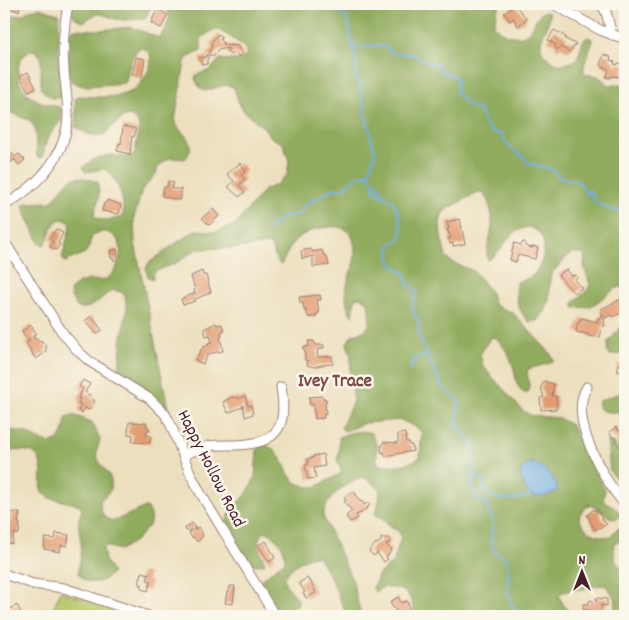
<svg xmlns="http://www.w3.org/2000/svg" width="629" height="620" viewBox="0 0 629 620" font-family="Dekko,sans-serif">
	<rect width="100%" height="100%" fill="#fbf7ec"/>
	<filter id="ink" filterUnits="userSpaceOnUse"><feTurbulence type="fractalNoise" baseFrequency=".02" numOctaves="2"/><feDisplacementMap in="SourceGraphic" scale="10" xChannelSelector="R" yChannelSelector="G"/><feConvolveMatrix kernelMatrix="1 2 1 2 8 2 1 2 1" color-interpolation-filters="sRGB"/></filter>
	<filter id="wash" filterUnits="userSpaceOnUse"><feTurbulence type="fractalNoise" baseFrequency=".0096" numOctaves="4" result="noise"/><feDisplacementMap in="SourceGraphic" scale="20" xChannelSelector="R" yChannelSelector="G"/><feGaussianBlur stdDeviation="1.12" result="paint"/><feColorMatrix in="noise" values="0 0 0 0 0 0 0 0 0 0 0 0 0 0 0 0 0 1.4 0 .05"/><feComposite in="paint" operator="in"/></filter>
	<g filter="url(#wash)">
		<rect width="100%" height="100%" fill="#ecdfbd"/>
		<polygon fill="#b6c669" stroke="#80724a" points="60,591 126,613 125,616 51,616"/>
		<g fill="#90ab5d" stroke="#6d6544">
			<polygon points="73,4 152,4 145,19 125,20 116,19 101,14 96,14 83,22 74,17 72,12"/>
			<path d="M163 4H500L497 10 494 25C500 35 518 40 528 33 536 26 534 15 545 11L549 12C553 27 529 44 549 59 552 61 555 64 559 64 563 64 571 63 574 61 582 55 579 43 587 37L591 38 593 41 584 65V74L598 76 609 85 625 84V287C615 285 601 301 591 306 586 308 580 307 575 308L573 303 588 289 590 285 584 266 585 256 581 253H571L551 274C547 293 554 303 538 321L529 322C517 308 515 300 517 282 522 280 528 279 532 276 546 264 551 231 528 227 505 232 506 250 488 260 485 250 490 242 491 232 494 220 491 203 483 193L478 192 446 210 442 214 440 223 441 237 446 257 453 263 474 271 491 293 493 302 496 306 513 313 550 353 554 360 550 363 528 369C526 375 530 383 529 391L525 394C515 385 517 382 514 369 511 358 504 345 495 337L490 338 480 355 483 365 488 372 522 410 530 415 559 418 572 426 578 439 586 450 603 486 605 490 603 500 619 511 620 516 616 519 611 518 591 505 586 506 580 514 579 519C584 531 596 537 609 537L616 530 625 526V538L614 543C615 557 611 561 625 569V616H613L616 600 607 586C595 584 594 587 583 589 575 591 567 589 560 594L559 597 565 607 575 616H476L475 614H469L467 616H413C414 611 414 609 412 604 408 588 397 589 383 587L375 592 373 588 379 574 394 561 401 537 399 532 375 514 379 501 380 489 367 479 362 477C346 482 325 499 323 516L353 582 361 616H347L331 578 318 556C304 556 292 567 284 577L286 585 298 599V604C291 610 285 615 276 612L258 582 285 561C286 548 278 539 268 532L263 533C253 545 262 552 265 564L255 565 241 555 225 524 232 509 246 495 255 478 257 449 259 445C288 445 281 480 302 485 305 486 310 488 314 487 319 486 335 476 342 473L337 460 339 451V437C348 433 361 429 371 433L377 446V461L380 465C394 466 408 466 420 457L422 432 414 426 400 420 364 423 345 431 341 428 353 401V392L350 377 351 357 347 343 352 335 366 330 370 322 368 302 360 297 355 298 353 317C344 307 345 289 349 277 350 272 353 268 354 262 357 242 353 224 329 227 317 228 298 234 292 244 288 251 285 258 281 265L277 261 271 246 267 244 238 248 197 249 176 263 156 271 153 274V279L148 277 146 268 149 263 176 243 196 230 216 232 234 225 238 222 264 190 277 184 287 175 289 161 284 146 281 142 272 138 263 127 243 110 238 101 234 87 225 85 205 91 200 88 195 79 196 75 210 70 220 59C229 60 239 62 246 56 246 52 247 51 244 48 241 43 220 30 215 29L201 38V51L187 58 185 62 175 120C176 133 201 139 185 159L169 158 158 167 156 174 142 190 134 218 135 243 169 412 123 378 119 370 122 335 127 310 125 296 122 292 112 290C101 297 92 311 78 308 66 293 67 286 86 281 92 279 100 282 106 279 114 274 119 265 120 256 121 250 121 243 116 238 110 230 99 230 92 236L88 249 85 253 65 262 62 258 71 224C53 208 52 236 44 245L40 244 24 210 23 205 27 203 51 202C70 181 67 171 98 182L99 197 94 216C103 223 112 219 122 217 127 203 117 176 104 169L85 172 83 168C87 161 102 156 110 155 119 155 126 159 135 154L139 125C127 102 114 131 102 135 93 137 82 132 76 127L75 98 79 96C96 97 114 99 130 92 143 86 164 51 140 48 129 55 130 71 125 83L89 86 80 85 71 81 68 70 69 35 71 31 75 29 98 30 132 27 159 38 165 30 170 16Z"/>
			<path d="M39 8 59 14 58 62 63 82 61 98H51L41 89V57L35 50C14 53 14 82 27 93 37 102 48 105 60 107L62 111 61 120 47 139 42 158 37 157 35 129 31 121 4 110V16L22 15 30 10Z"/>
			<polygon points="625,322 625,354 610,355 607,352 608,342"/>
			<path d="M625 391V413C616 410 603 416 598 406L599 401Z"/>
			<path d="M73 415 92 422 100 439C99 445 96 449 97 455 99 470 118 474 109 492 107 495 103 497 100 501 100 510 103 520 114 521L143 508 147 507 150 512 151 517 149 526 135 541 120 550 106 546 103 549 105 560 112 573C102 584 87 587 78 573 78 566 81 560 81 553 83 535 74 528 82 510L80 505 50 498 42 492C40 480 47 454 28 451 20 450 12 451 4 451V430C11 430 21 431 27 433 37 437 50 449 60 438 66 431 63 422 68 416Z"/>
			<polygon points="607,441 616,445 625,457 625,490 610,471"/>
		</g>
		<path fill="#73afe4" stroke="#5e6788" d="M531 463C542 464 559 480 557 491 534 502 527 498 520 474L522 468Z"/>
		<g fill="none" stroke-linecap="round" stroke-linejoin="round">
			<g stroke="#73afe4" stroke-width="2">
				<polyline points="325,4 347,18 357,65 355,79 359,85 375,154 368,176 380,188 383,195"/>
				<path d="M354 46 366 48 376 45 386 47 393 53 412 54 430 64H438L441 71 455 76 457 83 456 93C464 99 468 110 479 109 484 120 487 133 501 134L510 148 525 158 527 163 551 169 560 177 580 182 586 194 588 195 589 191H591L595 202 611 210 625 211"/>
				<path d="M374 184V191C380 194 387 196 392 201 397 206 403 228 401 235 399 240 393 242 390 246 385 264 396 266 406 275L407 284 415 289 417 292 412 306 415 316 419 323 418 332 426 353 441 385 459 402 456 425C462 430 472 444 474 452 475 461 472 470 475 480L470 485 475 490V498L487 504C487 512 491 513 492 519 493 529 488 544 495 552 498 555 502 555 506 558L509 577 507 589 512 607 517 610 520 616"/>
				<polyline points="268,230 284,216 297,215 309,201 319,198 329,190 344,188 356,177 368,173"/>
				<polyline points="410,370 415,358 424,356 426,353"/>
				<path d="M473 476 483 479 484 492C502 501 511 502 530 495"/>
			</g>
		</g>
		<g id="blocks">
			<g fill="#e39c71">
				<polygon points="8,4 20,4 19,11 7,8"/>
				<polygon points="515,5 527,19 518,26 513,18 510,21 504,13"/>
				<polygon points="157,9 168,15 161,28 151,23"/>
				<polygon points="554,30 566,37 565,39 576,44 569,52 561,47 557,50 555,47 556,45 548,40"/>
				<polygon points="218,34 222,37 220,39 223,42 224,45 238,46 239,49 243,53 240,57 234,52 231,55 227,52 228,48 218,50 213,57 210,54 207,60 207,64 202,65 199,58 206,57 212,47 211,43"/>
				<polygon points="604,54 611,57 610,60 615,62 614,64 617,65 618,63 625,65 622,77 611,76 611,78 606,77 609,70 600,65"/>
				<polygon points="136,57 145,59 142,77 132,75"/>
				<polygon points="28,72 36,88 28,91 20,76"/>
				<polygon points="123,126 136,129 134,137 132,136 130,154 117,151 119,143 121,144"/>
				<polygon points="12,153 15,157 19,154 25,160 19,165 14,159 13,161 6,166 4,173 4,157 5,156 6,158"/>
				<polygon points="240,163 246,171 241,175 245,180 239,185 245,192 239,197 228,187 234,181 227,174"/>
				<polygon points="168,181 174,183 172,189 181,189 181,199 178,200 162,196 164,187 167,187"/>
				<polygon points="107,200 121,205 119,214 102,211 104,203 106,203"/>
				<polygon points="213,209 219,216 209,225 202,218"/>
				<polygon points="460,219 465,244 453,246 453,243 450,244 449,238 451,237 447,230 449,229 447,222"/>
				<polygon points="56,229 63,233 58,243 60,244 56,250 50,247 53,241 50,239"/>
				<polygon points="523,242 525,242 525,246 533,248 533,246 538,248 535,259 518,255 516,262 510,260 514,243 521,245"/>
				<polygon points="117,249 118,257 117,258 117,260 113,260 113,258 111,258 110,251"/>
				<polygon points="310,249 313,252 322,250 323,254 327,257 329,265 313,267 313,256 302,259 301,251"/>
				<polygon points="567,269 571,276 576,275 578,277 574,280 582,288 574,293 558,275"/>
				<polygon points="202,271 203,275 206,275 211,292 194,300 195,301 183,305 181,299 195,293 194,290 195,290 191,276"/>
				<polygon points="320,295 321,300 317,300 319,313 316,314 316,317 308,317 306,310 304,310 303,303 300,303 299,297"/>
				<polygon points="621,299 625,311 613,317 612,315 604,318 605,326 603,326 600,337 595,336 595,337 588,336 588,334 576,332 578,322 580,322 581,318 598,322 598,318 604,315 601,315 601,309"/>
				<polygon points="91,316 102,330 97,334 85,321"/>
				<polygon points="216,323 217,325 222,324 224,331 221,332 222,336 220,336 223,351 208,354 203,364 195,360 203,347 209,345 208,343 212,342 210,335 206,336 204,329"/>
				<polygon points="31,325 36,333 33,336 35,339 37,338 39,341 41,340 47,348 45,350 46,352 36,359 26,343 30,340 28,338 27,340 22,331"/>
				<polygon points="308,341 314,341 315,344 316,345 324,345 324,348 317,350 318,357 332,356 333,364 321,365 314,367 307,365 308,361 305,360 305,351 302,348 309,346"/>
				<polygon points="625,363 625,379 623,380 622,371 618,372 617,365"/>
				<polygon points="83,380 90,384 85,392 92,397 91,398 95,401 89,410 85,408 82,413 78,410 81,405 78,403 80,399 78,398 83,389 79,386"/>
				<polygon points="544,381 554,384 552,396 556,396 557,409 541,410 540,398 544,397 541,388"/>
				<polygon points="245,396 248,406 251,405 253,414 245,417 243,405 242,407 228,413 223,402 232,397 234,398 238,397 239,399"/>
				<polygon points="322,396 322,398 325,398 325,400 327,400 325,404 326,414 323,415 324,418 315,419 313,404 310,405 309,397"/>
				<polygon points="129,422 147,423 146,427 149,427 149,431 146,431 146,435 151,436 150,443 132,442 133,435 128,434"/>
				<polygon points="616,427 619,431 623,430 625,433 623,435 625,437 625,449 623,451 615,441 617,440 615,437 613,438 609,432"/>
				<polygon points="405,433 406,442 409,442 409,445 412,445 413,451 385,456 384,452 382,453 381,446 383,445 383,442 398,443 398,434"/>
				<polygon points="323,454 325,466 314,468 316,478 308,479 305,465 308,465 308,458 313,458 313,456"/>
				<polygon points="354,491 360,502 362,501 364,505 368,502 370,505 363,512 356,515 358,518 350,522 346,516 352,511 344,502 346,501 344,497"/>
				<polygon points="594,509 595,511 598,509 602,519 607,524 595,530 587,515"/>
				<polygon points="12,512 20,513 18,523 20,523 19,534 14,534 12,544 4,542 4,529 9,530 11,523 10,523"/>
				<polygon points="192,523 195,528 193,530 199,527 202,533 203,536 197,542 194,537 192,538 189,533 191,530 186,531 185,528"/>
				<polygon points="56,533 69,535 67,546 61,545 60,552 44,549 45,538 55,539"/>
				<polygon points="381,538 390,538 390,543 386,544 392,550 386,557 388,559 384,562 377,553 374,556 369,551 376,543 377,544 381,541"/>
				<polygon points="266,541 275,558 269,562 258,545"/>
				<polygon points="142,572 149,574 147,580 151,581 148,591 141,589 142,584 139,584"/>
				<polygon points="307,578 309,581 310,580 316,593 306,598 303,593 305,592 299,583"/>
				<polygon points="230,586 235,586 233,604 225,603 227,592 229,592"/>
				<polygon points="398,597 401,603 407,601 409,606 408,607 410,611 408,612 410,616 394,616 397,615 395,611 396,610 395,608 393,608 390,602"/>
				<polygon points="596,598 607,599 607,606 601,605 601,611 603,614 603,616 588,616 588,610 583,610 583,604 588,604 590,600 596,602"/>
				<polygon points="17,605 23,616 5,616 7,615 5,612"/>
			</g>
		</g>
	</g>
	<g filter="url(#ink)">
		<use href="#blocks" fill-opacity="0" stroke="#9b7f74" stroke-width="1"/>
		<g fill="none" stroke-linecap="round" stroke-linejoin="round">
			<defs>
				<g id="minor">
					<polyline points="553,4 600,30 625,39"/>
					<polyline points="601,4 606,12 612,35"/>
					<path d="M4 206C37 186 66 157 68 116 68 100 65 85 64 69 62 47 64 25 68 4"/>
					<polyline points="4,241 62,332 78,351 89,361 150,399 165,414 170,423 191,475 201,494 275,616"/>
					<path d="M587 387C567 418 605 481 625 505"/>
					<path d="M183 455C191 452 200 448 209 446 222 444 235 446 248 444 284 440 286 417 281 387"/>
					<polyline points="4,574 33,584 64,588 148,616"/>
				</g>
			</defs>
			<use href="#minor" stroke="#9b7f74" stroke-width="11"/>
			<use href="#minor" stroke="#fff" stroke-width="9"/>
		</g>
	</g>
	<g text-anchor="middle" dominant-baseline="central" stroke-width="5" stroke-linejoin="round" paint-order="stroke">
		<g font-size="18" fill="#4a1f2b" stroke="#fbf7ec">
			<text transform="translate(210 469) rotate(63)">Happy Hollow Road</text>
		</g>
		<g font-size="19" font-weight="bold" fill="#804b44" stroke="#fbf7ec">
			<text x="335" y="382">Ivey Trace</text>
		</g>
	</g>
	<rect width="629" height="620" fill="none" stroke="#fbf7ec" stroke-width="20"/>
	<g transform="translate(582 572)" stroke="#fbf7ec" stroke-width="4" paint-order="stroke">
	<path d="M0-4L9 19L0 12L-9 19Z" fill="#4a1f2b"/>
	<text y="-8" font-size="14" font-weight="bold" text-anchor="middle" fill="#4a1f2b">N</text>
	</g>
</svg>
